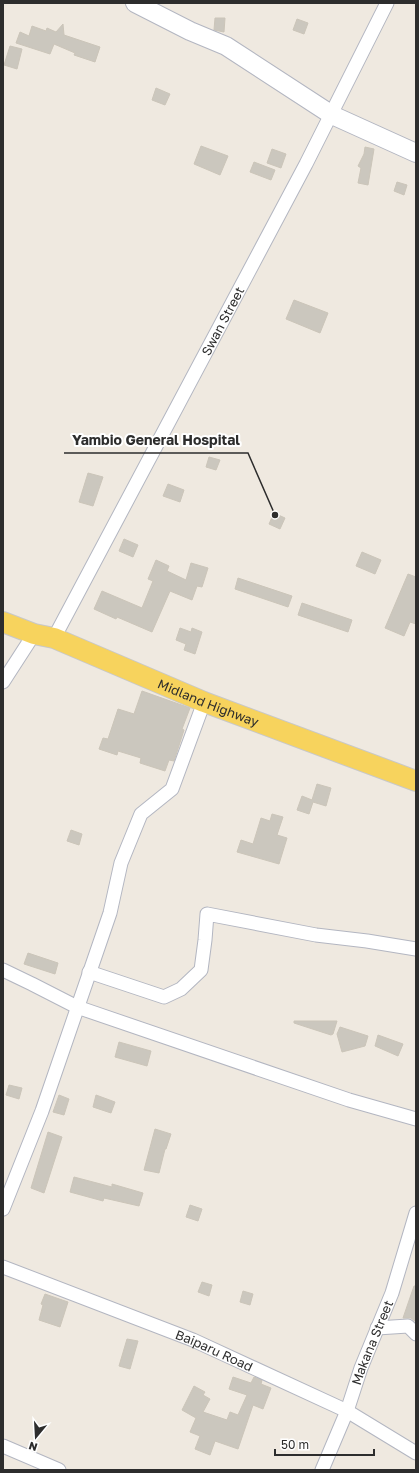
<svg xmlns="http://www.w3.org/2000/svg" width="419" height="1473" viewBox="0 0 419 1473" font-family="'Golos Text',sans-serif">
	<rect width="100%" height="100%" fill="#efe9e0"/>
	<g fill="#cbc7be" stroke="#cbc5b9">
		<polygon points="215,18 225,18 224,32 214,30"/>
		<polygon points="297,19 308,23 304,34 293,30"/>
		<polygon points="63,24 64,35 100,47 95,62 74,55 75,53 54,44 50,54 16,43 20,32 29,36 32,26 46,31 47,28 56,32"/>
		<polygon points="10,46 22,49 17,69 4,65"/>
		<polygon points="156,88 170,94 165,105 152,100"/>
		<polygon points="201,146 228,156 220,175 194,164"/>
		<polygon points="365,147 374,149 368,185 358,183 361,168 358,166 364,154"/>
		<polygon points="272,149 286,154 281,168 267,163"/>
		<polygon points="254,162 275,170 271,180 250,172"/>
		<polygon points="397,182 407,185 404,195 394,191"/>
		<polygon points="294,300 328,313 320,333 286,319"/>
		<polygon points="209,457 220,460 216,470 206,467"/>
		<polygon points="88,473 103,477 93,506 79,502"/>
		<polygon points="168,484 184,490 180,502 163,496"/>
		<polygon points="274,513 285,518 280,529 269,524"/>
		<polygon points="124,539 138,545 133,557 119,551"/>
		<polygon points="362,552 381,560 375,574 356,566"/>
		<polygon points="156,560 169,566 167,571 186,580 191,563 208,568 202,587 197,586 192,600 170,591 152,632 117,617 116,619 94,609 102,591 142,608 153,581 148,579"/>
		<polygon points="408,574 416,577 416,624 410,622 404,636 385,628"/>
		<polygon points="238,578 292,596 288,607 235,589"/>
		<polygon points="302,603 352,620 348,632 298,615"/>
		<polygon points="180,628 191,632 192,628 202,632 195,654 184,650 186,644 176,640"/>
		<polygon points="142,691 190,708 182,729 184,730 174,761 169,760 165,771 140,763 141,758 118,751 117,755 99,749 103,738 108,739 118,709 134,714"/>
		<polygon points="317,784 331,788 326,806 313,802 309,814 297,810 302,796 312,800"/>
		<polygon points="272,814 283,817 277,835 287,838 279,864 237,852 241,840 253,844 261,818 270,821"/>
		<polygon points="71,830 82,834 79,845 67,841"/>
		<polygon points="28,953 58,963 55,974 24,964"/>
		<polygon points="294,1021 337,1021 333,1034 331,1035 294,1023"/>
		<polygon points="340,1027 368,1036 365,1046 342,1052 337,1034"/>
		<polygon points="378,1035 403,1044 398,1056 375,1046"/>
		<polygon points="119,1042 151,1051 147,1066 115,1057"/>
		<polygon points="9,1085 22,1088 19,1099 6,1095"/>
		<polygon points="59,1095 69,1099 64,1115 53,1112"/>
		<polygon points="96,1095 115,1102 111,1113 93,1107"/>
		<polygon points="155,1129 171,1134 166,1149 165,1149 159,1173 144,1170"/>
		<polygon points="48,1132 62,1137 44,1193 31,1188"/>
		<polygon points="74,1177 112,1187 112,1184 143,1193 139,1206 104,1198 103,1201 70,1192"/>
		<polygon points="190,1205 202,1209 198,1221 186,1217"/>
		<polygon points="202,1282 212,1285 209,1296 198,1292"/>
		<polygon points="414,1286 416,1286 416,1322 411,1318 403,1318"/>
		<polygon points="243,1291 253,1294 250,1305 240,1302"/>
		<polygon points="45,1294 68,1302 60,1327 39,1320 43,1305 41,1304"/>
		<polygon points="127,1339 138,1341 130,1369 119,1366"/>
		<polygon points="233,1377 251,1383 254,1377 262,1380 261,1384 271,1388 263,1409 253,1405 238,1449 215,1441 210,1455 195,1449 200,1436 190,1432 196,1418 182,1410 194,1386 205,1392 203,1395 210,1399 203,1412 227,1420 230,1412 238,1415 247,1395 229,1389"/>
	</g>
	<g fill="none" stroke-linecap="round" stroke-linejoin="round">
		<defs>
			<g id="street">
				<path id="s1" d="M54 638 306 164 387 3"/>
				<polyline points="3,682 34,634"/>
				<polyline points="3,970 32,984 77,1007 349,1100 416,1119"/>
				<polyline points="89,972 164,997 181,989 201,970 205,940 207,914 316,935 367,941 416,949"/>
				<polyline points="3,1209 42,1111 110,913 121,863 141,814 172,789 204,702"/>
				<path id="s2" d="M3 1267 193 1340 347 1411 416 1453"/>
				<polyline points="377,1328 408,1326 416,1334"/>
				<polyline points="3,1446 59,1470"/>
				<path id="s3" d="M322 1470 347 1411 361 1368 392 1293 416 1213"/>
			</g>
			<polyline id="secondary" points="135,3 190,31 226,46 332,115 416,153"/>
			<g id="primary">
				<path id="s4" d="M3 622 34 634 54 638 204 702 416 781"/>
			</g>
		</defs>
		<use href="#street" stroke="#b3b6c1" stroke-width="15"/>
		<use href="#secondary" stroke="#b3b6c1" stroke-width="20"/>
		<use href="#primary" stroke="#c8c8c8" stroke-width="22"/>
		<use href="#street" stroke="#fff" stroke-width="13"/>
		<use href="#secondary" stroke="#fff" stroke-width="18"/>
		<use href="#primary" stroke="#f7d35d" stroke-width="20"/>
	</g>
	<g text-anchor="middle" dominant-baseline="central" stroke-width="4" stroke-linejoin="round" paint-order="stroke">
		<g font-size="13" fill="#2d2d2d" stroke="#fff">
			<text stroke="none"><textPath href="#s1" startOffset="359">Swan Street</textPath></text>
			<text stroke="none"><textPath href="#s4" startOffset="221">Midland Highway</textPath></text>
			<text stroke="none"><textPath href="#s3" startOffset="137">Makana Street</textPath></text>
			<text stroke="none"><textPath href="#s2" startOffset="227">Baiparu Road</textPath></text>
		</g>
	</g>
	<path fill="none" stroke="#2d2d2d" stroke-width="1.5" d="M275 515L248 453H64"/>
	<circle fill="#2d2d2d" stroke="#fff" stroke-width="1.5" cx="275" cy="515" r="4"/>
	<g font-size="14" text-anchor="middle" font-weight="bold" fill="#2d2d2d" stroke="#fff" stroke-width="4" stroke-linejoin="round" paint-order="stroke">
		<text x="156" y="445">Yambio General Hospital</text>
	</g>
	<rect width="419" height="1473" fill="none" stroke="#2d2d2d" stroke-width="8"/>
	<g transform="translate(36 1437) rotate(198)" stroke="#ffffff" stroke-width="3" paint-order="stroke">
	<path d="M0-3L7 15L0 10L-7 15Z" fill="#2d2d2d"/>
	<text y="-6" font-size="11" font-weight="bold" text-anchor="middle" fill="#2d2d2d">N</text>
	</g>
	<path d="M275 1449v6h99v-6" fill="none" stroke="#2d2d2d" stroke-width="2"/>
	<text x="281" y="1449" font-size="12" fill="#2d2d2d" stroke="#ffffff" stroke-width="3" paint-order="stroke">50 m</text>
</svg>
